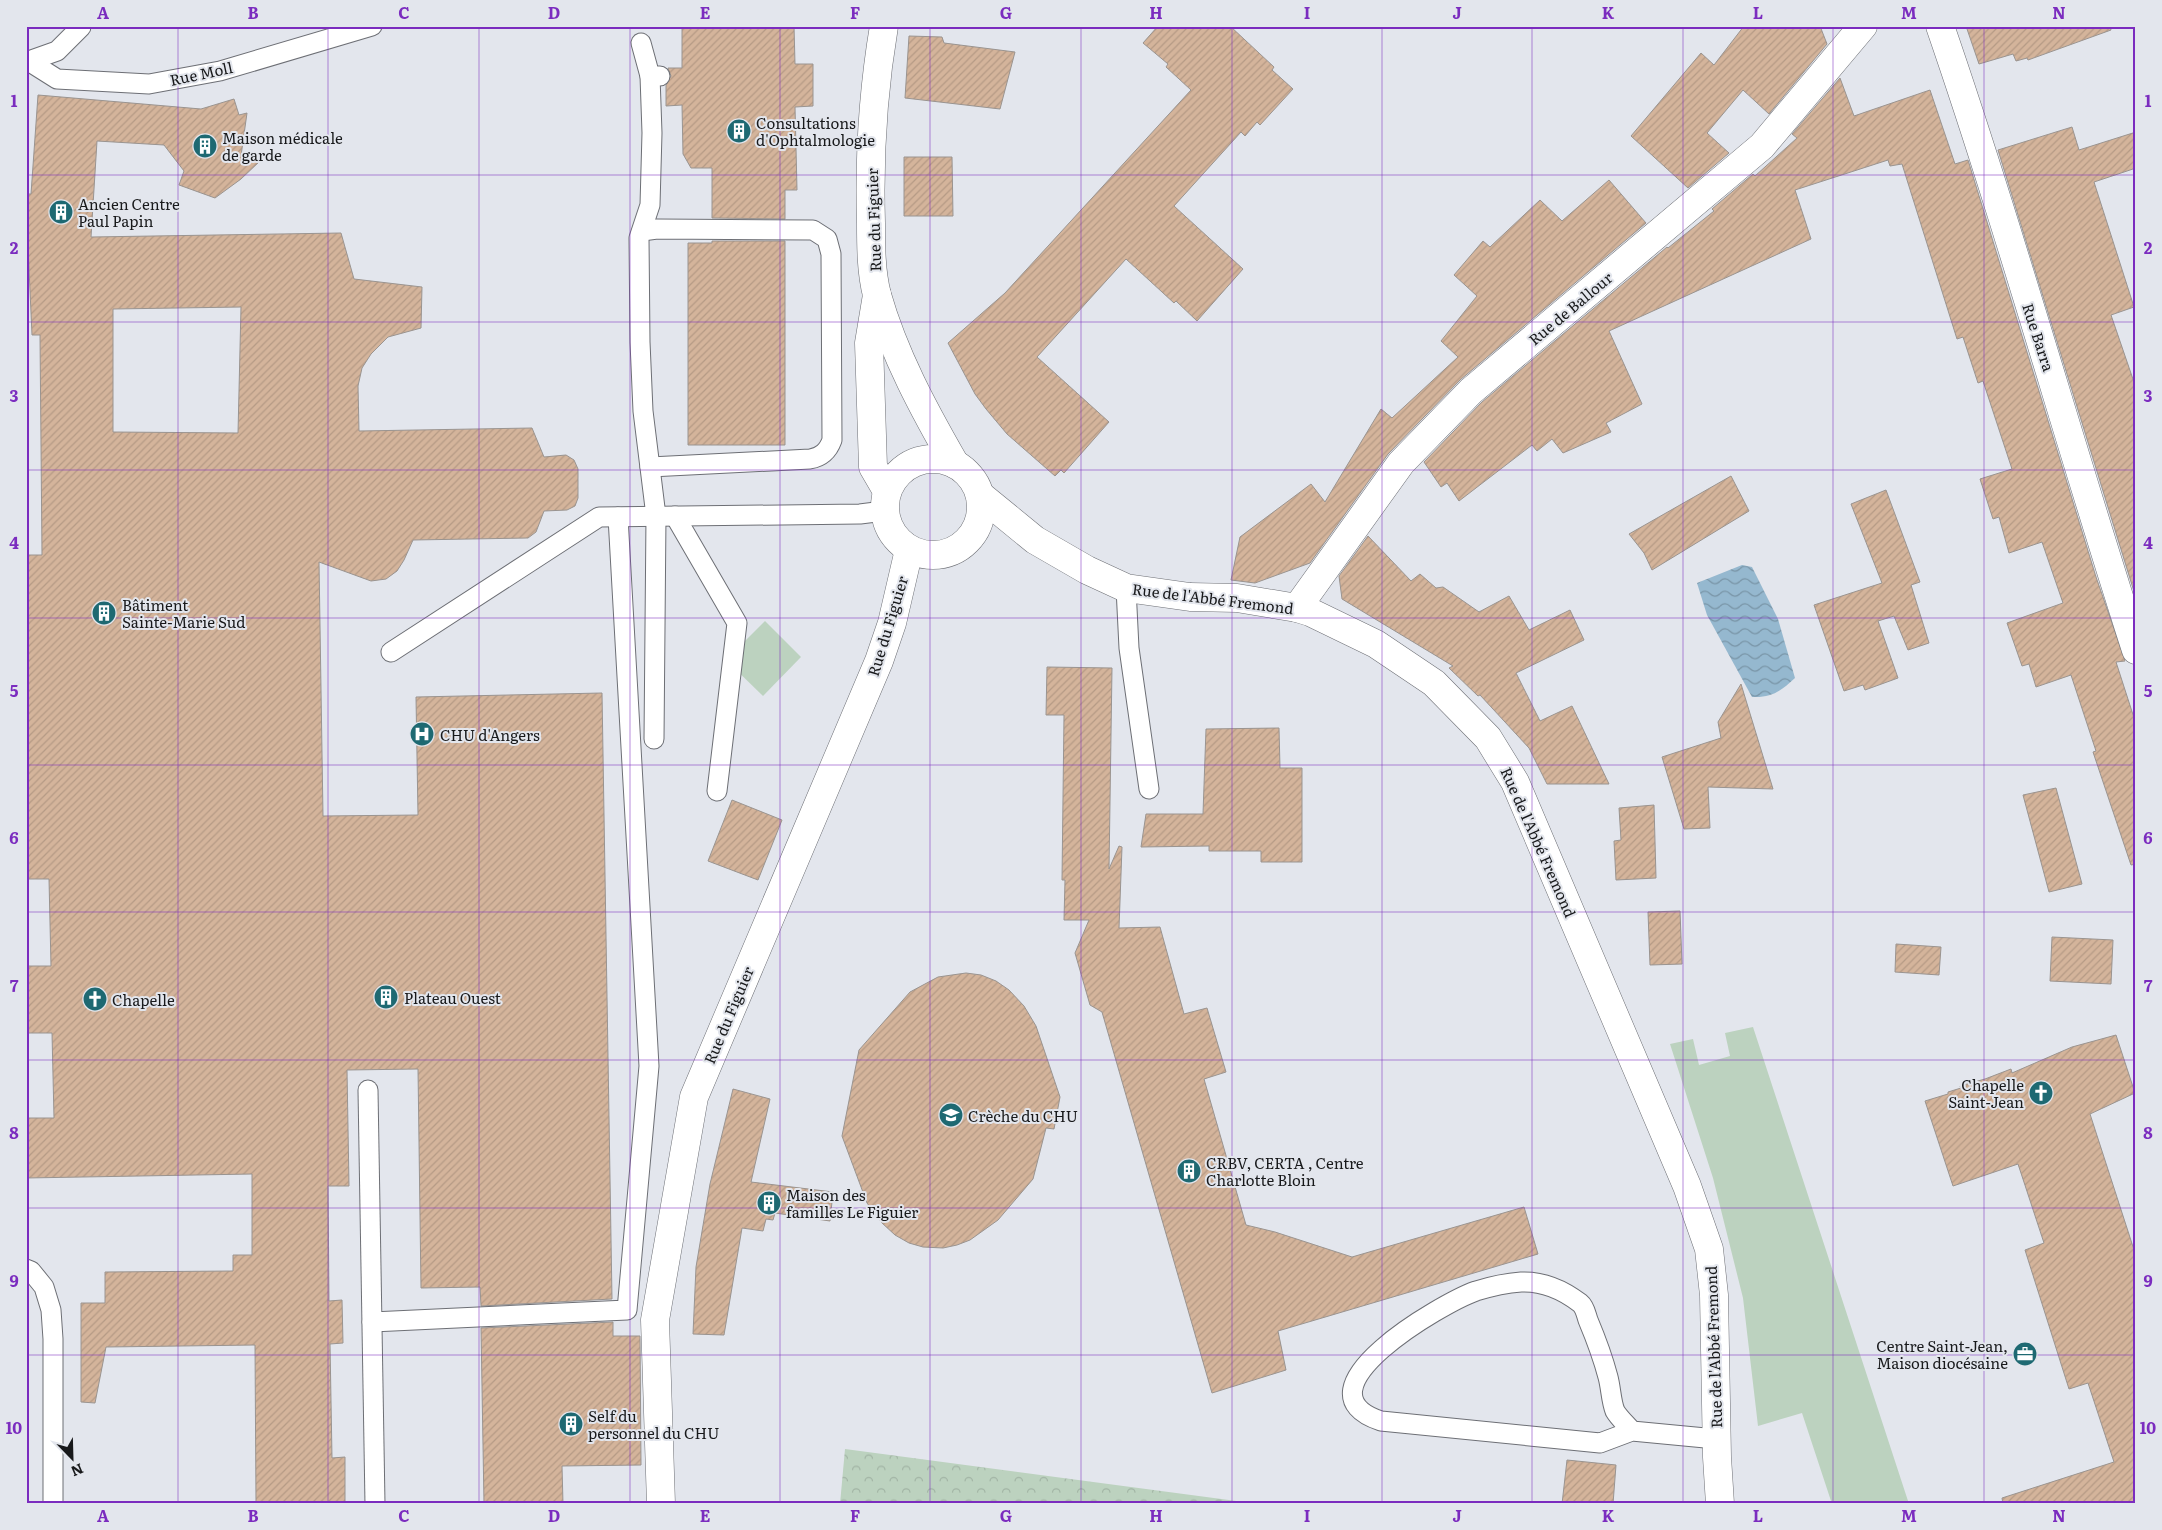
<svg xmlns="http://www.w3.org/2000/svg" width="2162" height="1530" viewBox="0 0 2162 1530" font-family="Literata,serif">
	<defs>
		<pattern id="forest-crowns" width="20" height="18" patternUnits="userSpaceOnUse" patternTransform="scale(1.25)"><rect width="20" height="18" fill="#bcd2bf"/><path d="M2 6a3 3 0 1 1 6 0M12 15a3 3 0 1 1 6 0" fill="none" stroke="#a1b4a4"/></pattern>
		<pattern id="water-waves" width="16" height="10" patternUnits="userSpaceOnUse" patternTransform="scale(1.25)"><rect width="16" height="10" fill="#95b8cf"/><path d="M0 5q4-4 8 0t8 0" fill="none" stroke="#7995a7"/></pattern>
		<pattern id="building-hatch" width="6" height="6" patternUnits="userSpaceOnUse" patternTransform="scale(1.25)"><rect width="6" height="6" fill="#d4b49b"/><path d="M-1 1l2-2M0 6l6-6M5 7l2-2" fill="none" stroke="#b59a85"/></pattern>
	</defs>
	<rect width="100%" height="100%" fill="#e3e6ed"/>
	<g fill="#bcd2bf">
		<polygon points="765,621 801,657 763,696 726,660"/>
		<polygon points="1753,1027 1909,1504 1832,1504 1802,1413 1758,1426 1743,1298 1713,1178 1670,1044 1693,1039 1699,1065 1730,1056 1725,1033"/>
	</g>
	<polygon fill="url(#forest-crowns)" points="845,1449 1259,1504 840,1504"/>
	<path fill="url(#water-waves)" d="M1742 565 1752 567 1778 619 1795 678C1781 691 1772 698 1752 697L1707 615 1697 583Z"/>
	<g fill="url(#building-hatch)" stroke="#9a9490" fill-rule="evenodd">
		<polygon points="682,26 794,26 795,64 813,64 813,106 795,107 797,190 785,190 785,219 712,218 712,168 691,168 683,154 682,105 666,106 666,85 671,76 668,68 682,68"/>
		<polygon points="1158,26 1230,26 1274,67 1272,70 1293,89 1260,125 1257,122 1245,136 1241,132 1174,206 1243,269 1197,321 1176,301 1174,303 1126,259 1037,357 1109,422 1064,473 1061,470 1055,476 1007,434 986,409 975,394 948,343 1005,293 1191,90 1166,67 1168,64 1143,43"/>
		<polygon points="1744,26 1820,26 1827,44 1769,114 1743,90 1707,133 1729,153 1688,188 1631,136 1701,53 1714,65"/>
		<polygon points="1966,26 2110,26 2111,30 2028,60 2027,58 2016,61 2013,54 1979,64"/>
		<polygon points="909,36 942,37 944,43 1015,52 1000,109 905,98"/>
		<polygon points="1840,78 1854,116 1930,90 1955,164 1968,160 2096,577 2125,661 2116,662 2136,724 2136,864 2131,865 2093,752 2096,751 2071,675 2036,687 2029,664 2022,666 2007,623 2063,603 2042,542 2009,553 1999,517 1993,519 1980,479 2012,469 1983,381 1978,383 1963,337 1957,339 1902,164 1890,166 1888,160 1795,190 1811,239 1609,331 1642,404 1606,423 1611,432 1563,453 1552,439 1537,451 1532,445 1459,501 1447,483 1441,487 1424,462 1482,402 1667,247 1668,248 1714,211 1712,209 1753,174 1755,176 1797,138 1792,134"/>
		<path d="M38 95 201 109 234 99 239 115 247 113 241 156 259 162 241 179 215 198 179 185 184 171 164 145 97 141 91 237 341 233 354 279 422 287 421 328 388 337 371 354 362 368 358 386 359 431 532 428 544 457 566 455 574 460 578 469V498L575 506 567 510 544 511 536 532 528 538 413 540 404 560 397 571 386 579 371 581 319 562 323 816 418 815 416 697 602 693 612 1299 481 1306 480 1287 421 1288 418 1069 347 1070 349 1186H328L329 1301 342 1300 343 1343 330 1344 332 1458 345 1457V1504H256L255 1345 106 1347 95 1403 81 1402V1303H105V1272L233 1271V1255H252V1174L26 1178V1118H54L52 1033H26V966H51L49 879H26V555H42L40 335H32L28 246H26V194H31ZM241 307 238 433 113 432V309Z"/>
		<polygon points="2072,127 2079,150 2136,132 2136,168 2094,182 2134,307 2111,315 2136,388 2136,598 1998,150"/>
		<polygon points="904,157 952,157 953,216 904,216"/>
		<polygon points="1609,180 1646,223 1460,380 1388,454 1310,563 1255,583 1231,580 1240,537 1311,484 1325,502 1381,409 1392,418 1458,357 1441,341 1477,296 1454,275 1483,241 1490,247 1540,200 1562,221"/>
		<polygon points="712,241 785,241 785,445 688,445 688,243 712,243"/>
		<polygon points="1731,476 1749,511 1652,570 1644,553 1629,534"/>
		<polygon points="1886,490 1920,582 1911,585 1929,643 1908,650 1894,616 1878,621 1898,678 1865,690 1863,685 1844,691 1814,605 1882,583 1851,504"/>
		<polygon points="1368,536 1411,581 1420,574 1436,588 1443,587 1479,612 1509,596 1529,630 1570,610 1584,640 1516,673 1540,721 1572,706 1609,784 1547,784 1529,748 1480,695 1478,696 1449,668 1453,666 1342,599 1339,576"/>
		<polygon points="1047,667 1112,668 1109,869 1119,846 1122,847 1119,928 1160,927 1184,1014 1207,1008 1226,1072 1204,1079 1246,1225 1275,1232 1352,1257 1524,1207 1538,1254 1278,1331 1286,1370 1212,1393 1102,1012 1090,1005 1075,953 1089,920 1064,920 1065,880 1062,880 1064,715 1046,715"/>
		<polygon points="1741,684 1773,789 1708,787 1710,828 1684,829 1662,757 1721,738 1718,722"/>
		<polygon points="1279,728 1280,768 1302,768 1302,862 1261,862 1261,851 1209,851 1209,846 1141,847 1146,814 1203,814 1206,729"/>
		<polygon points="2056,788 2082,884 2049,892 2023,795"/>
		<polygon points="732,800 782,820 758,880 708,861"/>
		<polygon points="1654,805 1656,878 1616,880 1614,841 1621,840 1619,808"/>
		<polygon points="1680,911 1682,964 1650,965 1648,912"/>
		<polygon points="2052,937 2113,940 2111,984 2050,981"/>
		<polygon points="1896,944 1941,947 1939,975 1895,972"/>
		<polygon points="966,973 981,975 996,981 1009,990 1024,1006 1036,1026 1060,1097 1054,1129 1046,1128 1033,1179 998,1220 970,1240 957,1245 943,1248 923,1247 909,1243 895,1235 882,1223 867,1203 842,1136 859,1050 910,992 938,977"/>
		<polygon points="2116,1035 2135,1093 2090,1114 2136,1256 2136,1504 2003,1504 2002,1498 2114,1462 2088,1383 2069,1389 2025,1250 2044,1243 2018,1164 1953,1186 1925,1101 1948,1094 1948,1092 1961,1088 1960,1086 1985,1079 2011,1069 2012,1073 2072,1047"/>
		<polygon points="733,1089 770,1099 751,1182 833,1192 830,1221 775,1213 773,1220 766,1219 763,1231 742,1228 724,1335 693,1334 696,1267 710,1184"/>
		<polygon points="613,1322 613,1336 640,1336 641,1465 562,1466 563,1504 484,1504 481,1328"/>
		<polygon points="1567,1460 1616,1465 1613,1504 1562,1504"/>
	</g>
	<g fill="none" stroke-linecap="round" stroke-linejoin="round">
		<defs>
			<g id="lane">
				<polyline points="641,43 650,76 660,76"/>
				<polyline points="26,62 57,51 81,27"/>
				<polyline points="30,62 57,79 149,84 220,71 372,26"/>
				<polyline points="650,76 652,133 650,205 639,238 640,342 643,411 656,516 654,739"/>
				<path d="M642 231 657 229 813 230 827 239 831 254 832 440C828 451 822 457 810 459L650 467"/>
				<polyline points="675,516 737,623 717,791"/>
				<polyline points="1126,588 1129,648 1149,789"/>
				<polyline points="391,652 599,517 860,514 884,511"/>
				<polyline points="368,1090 375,1504"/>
				<polyline points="26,1269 31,1271 44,1287 51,1310 53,1339 53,1504"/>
				<polyline points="372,1322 627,1310 649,1066 618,517"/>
				<path d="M1632 1431C1627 1425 1619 1418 1615 1411 1611 1401 1611 1388 1608 1377 1603 1358 1596 1339 1588 1320 1586 1314 1585 1307 1580 1303 1563 1290 1543 1281 1521 1282 1507 1283 1489 1287 1476 1291 1442 1303 1290 1391 1381 1421L1600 1443 1632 1431 1716 1439"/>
			</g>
			<g id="street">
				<path d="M884 26C873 91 869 157 871 223 871 246 871 272 877 295 894 355 924 410 955 464"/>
				<polyline points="877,295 869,343 873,467 887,491"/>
				<circle cx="933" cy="507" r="48"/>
				<polyline points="980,495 1035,540 1087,570 1126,588 1190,597 1237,598 1297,608 1310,612 1376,644 1434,683 1488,738 1515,782 1687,1186 1709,1249 1714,1295 1717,1457 1720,1504"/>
				<polyline points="1297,608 1401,463 1471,391 1762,146 1863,26"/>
				<polyline points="661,1504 655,1320 694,1097 879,661 892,623 909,550"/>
			</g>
			<path id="secondary" d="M1940 26C2011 232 2069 443 2136 650"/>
		</defs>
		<use href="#lane" stroke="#6d6f75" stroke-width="21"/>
		<use href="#street" stroke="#6d6f75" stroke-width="29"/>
		<use href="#secondary" stroke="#6d6f75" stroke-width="29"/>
		<use href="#lane" stroke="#fff" stroke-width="19"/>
		<use href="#street" stroke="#fff" stroke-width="28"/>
		<use href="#secondary" stroke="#fff" stroke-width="28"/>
	</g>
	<path fill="none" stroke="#7b2cbf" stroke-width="1" stroke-opacity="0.55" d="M178 26V1504M328 26V1504M479 26V1504M630 26V1504M780 26V1504M930 26V1504M1081 26V1504M1232 26V1504M1382 26V1504M1532 26V1504M1683 26V1504M1833 26V1504M1984 26V1504M26 175H2136M26 322H2136M26 470H2136M26 618H2136M26 765H2136M26 912H2136M26 1060H2136M26 1208H2136M26 1355H2136"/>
	<defs>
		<symbol id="building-disc" viewBox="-11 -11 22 22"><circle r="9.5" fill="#1e6972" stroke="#e3e6ed"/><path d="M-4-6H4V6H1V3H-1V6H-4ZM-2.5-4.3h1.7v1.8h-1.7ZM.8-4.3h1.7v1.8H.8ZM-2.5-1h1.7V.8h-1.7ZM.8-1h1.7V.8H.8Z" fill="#fff"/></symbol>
		<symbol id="hospital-disc" viewBox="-11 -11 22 22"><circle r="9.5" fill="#1e6972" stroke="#e3e6ed"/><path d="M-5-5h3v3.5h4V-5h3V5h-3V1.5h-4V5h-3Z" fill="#fff"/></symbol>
		<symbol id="church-disc" viewBox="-11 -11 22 22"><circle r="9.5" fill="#1e6972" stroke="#e3e6ed"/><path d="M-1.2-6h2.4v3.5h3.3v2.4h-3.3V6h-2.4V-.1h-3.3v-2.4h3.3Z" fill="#fff"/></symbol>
		<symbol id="school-disc" viewBox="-11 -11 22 22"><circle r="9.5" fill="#1e6972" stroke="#e3e6ed"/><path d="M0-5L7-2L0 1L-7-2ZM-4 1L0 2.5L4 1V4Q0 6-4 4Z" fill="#fff"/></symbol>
		<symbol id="office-disc" viewBox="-11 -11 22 22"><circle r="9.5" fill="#1e6972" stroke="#e3e6ed"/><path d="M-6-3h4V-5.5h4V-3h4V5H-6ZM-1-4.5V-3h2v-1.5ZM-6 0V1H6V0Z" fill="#fff"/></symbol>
	</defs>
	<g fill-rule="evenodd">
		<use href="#building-disc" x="725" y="117" width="28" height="28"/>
		<use href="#building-disc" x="191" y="132" width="28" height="28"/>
		<use href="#building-disc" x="47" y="198" width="28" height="28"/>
		<use href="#building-disc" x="90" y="599" width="28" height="28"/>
		<use href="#hospital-disc" x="408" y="720" width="28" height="28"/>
		<use href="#building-disc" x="372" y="983" width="28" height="28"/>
		<use href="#church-disc" x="81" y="985" width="28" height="28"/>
		<use href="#church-disc" x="2027" y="1079" width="28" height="28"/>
		<use href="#school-disc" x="937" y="1101" width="28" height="28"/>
		<use href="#building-disc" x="1175" y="1157" width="28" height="28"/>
		<use href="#building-disc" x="755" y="1189" width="28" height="28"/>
		<use href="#office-disc" x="2011" y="1340" width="28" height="28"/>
		<use href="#building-disc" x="557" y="1410" width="28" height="28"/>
	</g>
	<g text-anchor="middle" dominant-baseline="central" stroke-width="4" stroke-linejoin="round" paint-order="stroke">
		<g font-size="15" fill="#18191b" stroke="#e3e6ed">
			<text transform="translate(201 73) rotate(-12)">Rue Moll</text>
			<text transform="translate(873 220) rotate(-92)">Rue du Figuier</text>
			<text transform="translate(1570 308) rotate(-40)">Rue de Ballour</text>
			<text transform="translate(2039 337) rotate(72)">Rue Barra</text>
			<text transform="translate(1213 598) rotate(7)">Rue de l'Abbé Fremond</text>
			<text transform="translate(887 626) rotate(-73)">Rue du Figuier</text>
			<text transform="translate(1539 842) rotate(66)">Rue de l'Abbé Fremond</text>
			<text transform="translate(728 1015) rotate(-67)">Rue du Figuier</text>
			<text transform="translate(1713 1347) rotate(-92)">Rue de l'Abbé Fremond</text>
		</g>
		<g font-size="15" fill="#18191b" stroke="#e3e6ed" text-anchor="start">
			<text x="756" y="122">Consultations<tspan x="756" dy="17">d'Ophtalmologie</tspan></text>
			<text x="222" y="137">Maison médicale<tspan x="222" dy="17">de garde</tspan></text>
			<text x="78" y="203">Ancien Centre<tspan x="78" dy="17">Paul Papin</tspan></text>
			<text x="122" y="604">Bâtiment<tspan x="122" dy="17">Sainte-Marie Sud</tspan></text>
			<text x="440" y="734">CHU d'Angers</text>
			<text x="404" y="997">Plateau Ouest</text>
			<text x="112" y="999">Chapelle</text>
			<text x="2024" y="1084" text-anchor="end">Chapelle<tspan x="2024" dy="17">Saint-Jean</tspan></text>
			<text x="968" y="1115">Crèche du CHU</text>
			<text x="1206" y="1162">CRBV, CERTA , Centre<tspan x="1206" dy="17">Charlotte Bloin</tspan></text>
			<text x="786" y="1194">Maison des<tspan x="786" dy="17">familles Le Figuier</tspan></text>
			<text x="2008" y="1345" text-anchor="end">Centre Saint-Jean,<tspan x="2008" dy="17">Maison diocésaine</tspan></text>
			<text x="588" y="1415">Self du<tspan x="588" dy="17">personnel du CHU</tspan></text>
		</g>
	</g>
	<rect width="2162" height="1530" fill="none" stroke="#e3e6ed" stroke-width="55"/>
	<g transform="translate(72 1458) rotate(157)" stroke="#e3e6ed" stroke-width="4" paint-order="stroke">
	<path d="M0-4L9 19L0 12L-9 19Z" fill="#18191b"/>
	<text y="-8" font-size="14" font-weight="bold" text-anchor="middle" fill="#18191b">N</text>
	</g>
	<rect x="28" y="28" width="2106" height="1474" fill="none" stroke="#7b2cbf" stroke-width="2"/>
	<g font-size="16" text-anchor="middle" font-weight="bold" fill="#7b2cbf">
		<text x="103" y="19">A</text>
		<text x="253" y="19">B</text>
		<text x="404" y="19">C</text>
		<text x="554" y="19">D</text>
		<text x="705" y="19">E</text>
		<text x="855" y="19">F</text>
		<text x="1006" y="19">G</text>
		<text x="1156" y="19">H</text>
		<text x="1307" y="19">I</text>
		<text x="1457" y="19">J</text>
		<text x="1608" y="19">K</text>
		<text x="1758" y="19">L</text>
		<text x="1909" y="19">M</text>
		<text x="2059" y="19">N</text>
		<text x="14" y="107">1</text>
		<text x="2148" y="107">1</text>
		<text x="14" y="254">2</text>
		<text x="2148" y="254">2</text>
		<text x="14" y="402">3</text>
		<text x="2148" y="402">3</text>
		<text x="14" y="549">4</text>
		<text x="2148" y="549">4</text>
		<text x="14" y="697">5</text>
		<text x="2148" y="697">5</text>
		<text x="14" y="844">6</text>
		<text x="2148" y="844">6</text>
		<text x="14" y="992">7</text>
		<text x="2148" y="992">7</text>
		<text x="14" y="1139">8</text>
		<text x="2148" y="1139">8</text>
		<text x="14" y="1287">9</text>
		<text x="2148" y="1287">9</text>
		<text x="14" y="1434">10</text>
		<text x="2148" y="1434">10</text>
		<text x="103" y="1522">A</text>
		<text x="253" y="1522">B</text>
		<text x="404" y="1522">C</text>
		<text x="554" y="1522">D</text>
		<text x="705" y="1522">E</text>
		<text x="855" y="1522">F</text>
		<text x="1006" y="1522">G</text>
		<text x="1156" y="1522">H</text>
		<text x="1307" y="1522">I</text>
		<text x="1457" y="1522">J</text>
		<text x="1608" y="1522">K</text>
		<text x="1758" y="1522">L</text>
		<text x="1909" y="1522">M</text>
		<text x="2059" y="1522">N</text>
	</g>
</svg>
